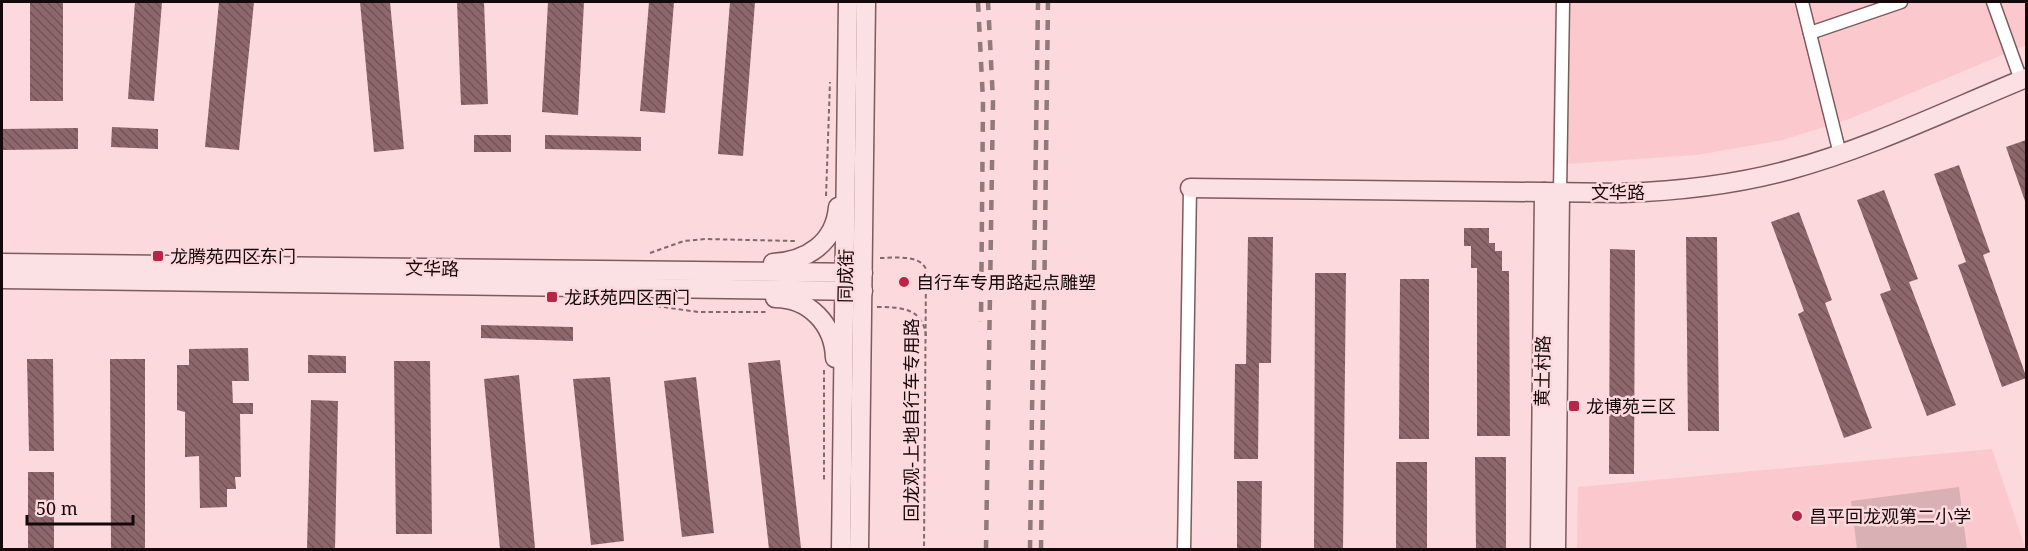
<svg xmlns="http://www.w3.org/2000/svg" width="2028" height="551" viewBox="0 0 2028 551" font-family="'Noto Serif','Noto Sans SC',serif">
	<defs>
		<pattern id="building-back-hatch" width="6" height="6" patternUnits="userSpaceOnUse" patternTransform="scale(1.5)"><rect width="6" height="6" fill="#8d676b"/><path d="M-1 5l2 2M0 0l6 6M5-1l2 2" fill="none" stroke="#725356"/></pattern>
	</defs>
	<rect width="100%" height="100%" fill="#fbd9dc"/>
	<g fill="#fbc9cd">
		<polygon points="1555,2 2026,2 2026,45 1849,119 1783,140 1696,155 1552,165"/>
		<polygon points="1992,449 2026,550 1577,550 1578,487"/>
	</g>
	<polygon fill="#d9b0b3" points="1959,487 1967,549 1857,549 1851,501"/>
	<g fill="url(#building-back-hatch)">
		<rect x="30" y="2" width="33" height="99"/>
		<polygon points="135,2 162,2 154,101 128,99"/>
		<polygon points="219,2 254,2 239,150 205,147"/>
		<polygon points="360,2 390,2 404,149 374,152"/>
		<polygon points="457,2 484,2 488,104 461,105"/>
		<polygon points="548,2 584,2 578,115 542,112"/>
		<polygon points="649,2 674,2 665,113 640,111"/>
		<polygon points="730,2 755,2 743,156 718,154"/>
		<polygon points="112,127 158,129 158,149 111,147"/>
		<polygon points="78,128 78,149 2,150 2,129"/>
		<rect x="474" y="135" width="37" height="17"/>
		<polygon points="545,135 641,137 641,151 545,149"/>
		<polygon points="2026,140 2026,201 2025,201 2006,147"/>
		<polygon points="1959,165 1990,252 1983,255 2026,376 2026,378 2002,387 1958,265 1966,262 1934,174"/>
		<polygon points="1884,190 1918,279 1909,282 1956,405 1927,416 1880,294 1891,290 1857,200"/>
		<polygon points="1799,212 1832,300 1825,303 1872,428 1844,438 1798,314 1804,311 1771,222"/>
		<polygon points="1464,228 1489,228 1489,243 1495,243 1495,251 1502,251 1502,271 1509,271 1510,436 1477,436 1477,268 1471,268 1471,246 1464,246"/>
		<polygon points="1248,237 1273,237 1271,363 1259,363 1258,459 1234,459 1235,364 1246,364"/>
		<polygon points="1686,237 1717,237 1719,431 1688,431"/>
		<polygon points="1610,249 1635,250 1634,474 1609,474"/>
		<polygon points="1315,273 1346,273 1343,549 1314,549"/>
		<polygon points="1400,279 1429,279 1429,439 1399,439"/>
		<polygon points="481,325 573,327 573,341 481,338"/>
		<polygon points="248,348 249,381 232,381 233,403 253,403 253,414 240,414 241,477 235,477 236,489 227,489 227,507 200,508 199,456 185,457 185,412 177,410 177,365 189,365 189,349"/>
		<polygon points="308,355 346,356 346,373 308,373"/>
		<polygon points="27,359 53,359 54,451 29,451"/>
		<polygon points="110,359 145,359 145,549 111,549"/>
		<polygon points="780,360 801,548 769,549 748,363"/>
		<polygon points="394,361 430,361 432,534 396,534"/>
		<polygon points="519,375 535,548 500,549 484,379"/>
		<polygon points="610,377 624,541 591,545 573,379"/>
		<polygon points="696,377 714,533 682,537 664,381"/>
		<polygon points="311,400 338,401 335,549 307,549"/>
		<polygon points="1475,457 1506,457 1506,549 1476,549"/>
		<rect x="1396" y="462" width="31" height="87"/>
		<rect x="28" y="472" width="26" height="77"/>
		<polygon points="1237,481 1262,481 1261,549 1237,549"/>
	</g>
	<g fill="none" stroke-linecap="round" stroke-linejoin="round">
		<defs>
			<g id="street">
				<polyline points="1802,2 1840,154"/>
				<polyline points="1993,2 2021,80"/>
				<polyline points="1810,33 1901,2"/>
				<polyline points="1560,192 1563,2"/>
				<polyline points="1184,550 1190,188"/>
			</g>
			<g id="secondary">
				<path d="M1190 188 1622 193C1679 191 1734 185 1789 170 1870 148 1948 110 2026 78"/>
				<polyline points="2,263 863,273"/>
				<path d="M773 263C807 261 835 243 838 207"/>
				<polyline points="2,279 863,291"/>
				<path d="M775 298C809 298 834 324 835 358"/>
				<polyline points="841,550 848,2"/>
				<polyline points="859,550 866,2"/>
				<polyline points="1540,550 1544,192"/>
				<polyline points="1556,550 1560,192"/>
			</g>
		</defs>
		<use href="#street" stroke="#7d5a5d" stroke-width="15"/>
		<use href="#secondary" stroke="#7d5a5d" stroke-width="21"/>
		<g stroke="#816a6d" stroke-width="2" stroke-dasharray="4.5 3" stroke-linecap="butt">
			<polyline points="826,196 830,82"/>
			<polyline points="650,253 684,241 705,239 795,241"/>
			<path d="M880 258C894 258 919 254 926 269L924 550"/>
			<polyline points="649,305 698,312 766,312"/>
			<path d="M877 307C901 307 923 308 926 336"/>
			<polyline points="824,370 824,481"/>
		</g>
		<use href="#street" stroke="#fff" stroke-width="12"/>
		<use href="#secondary" stroke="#fbe1e4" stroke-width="18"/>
		<g stroke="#927a7c" stroke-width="4.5" stroke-dasharray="10 10" stroke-linecap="butt">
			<polyline points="978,2 983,101 981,322"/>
			<polyline points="986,550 993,101 988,2"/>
			<polyline points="1030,550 1038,2"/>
			<polyline points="1041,550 1048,2"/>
		</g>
	</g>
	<g fill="#b72649" stroke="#fbd9dc" stroke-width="2">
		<rect x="152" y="250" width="12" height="12" rx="3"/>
		<circle cx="904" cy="282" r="6"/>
		<rect x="546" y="291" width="12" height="12" rx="3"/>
		<rect x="1568" y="400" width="12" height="12" rx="3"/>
		<circle cx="1797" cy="516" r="6"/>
	</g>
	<g text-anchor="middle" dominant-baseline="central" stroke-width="5" stroke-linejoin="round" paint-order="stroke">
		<g font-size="18" fill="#15080a" stroke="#fbd9dc">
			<text x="1618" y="192">文华路</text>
			<text transform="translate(432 268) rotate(1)">文华路</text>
			<text transform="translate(845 276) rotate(-89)">同成街</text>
			<text transform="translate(1542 371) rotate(-89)">黄土村路</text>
			<text transform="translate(911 420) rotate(-90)">回龙观-上地自行车专用路</text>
		</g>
		<g font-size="18" fill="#15080a" stroke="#fbd9dc" text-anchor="start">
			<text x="170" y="256">龙腾苑四区东门</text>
			<text x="916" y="282">自行车专用路起点雕塑</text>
			<text x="564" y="297">龙跃苑四区西门</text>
			<text x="1586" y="406">龙博苑三区</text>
			<text x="1809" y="516">昌平回龙观第二小学</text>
		</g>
	</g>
	<rect width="2028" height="551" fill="none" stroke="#15080a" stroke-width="6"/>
	<path d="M27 515v9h106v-9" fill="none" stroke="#15080a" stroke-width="3"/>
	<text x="36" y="515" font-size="18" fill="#15080a" stroke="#fbd9dc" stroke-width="4.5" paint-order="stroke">50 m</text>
</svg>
